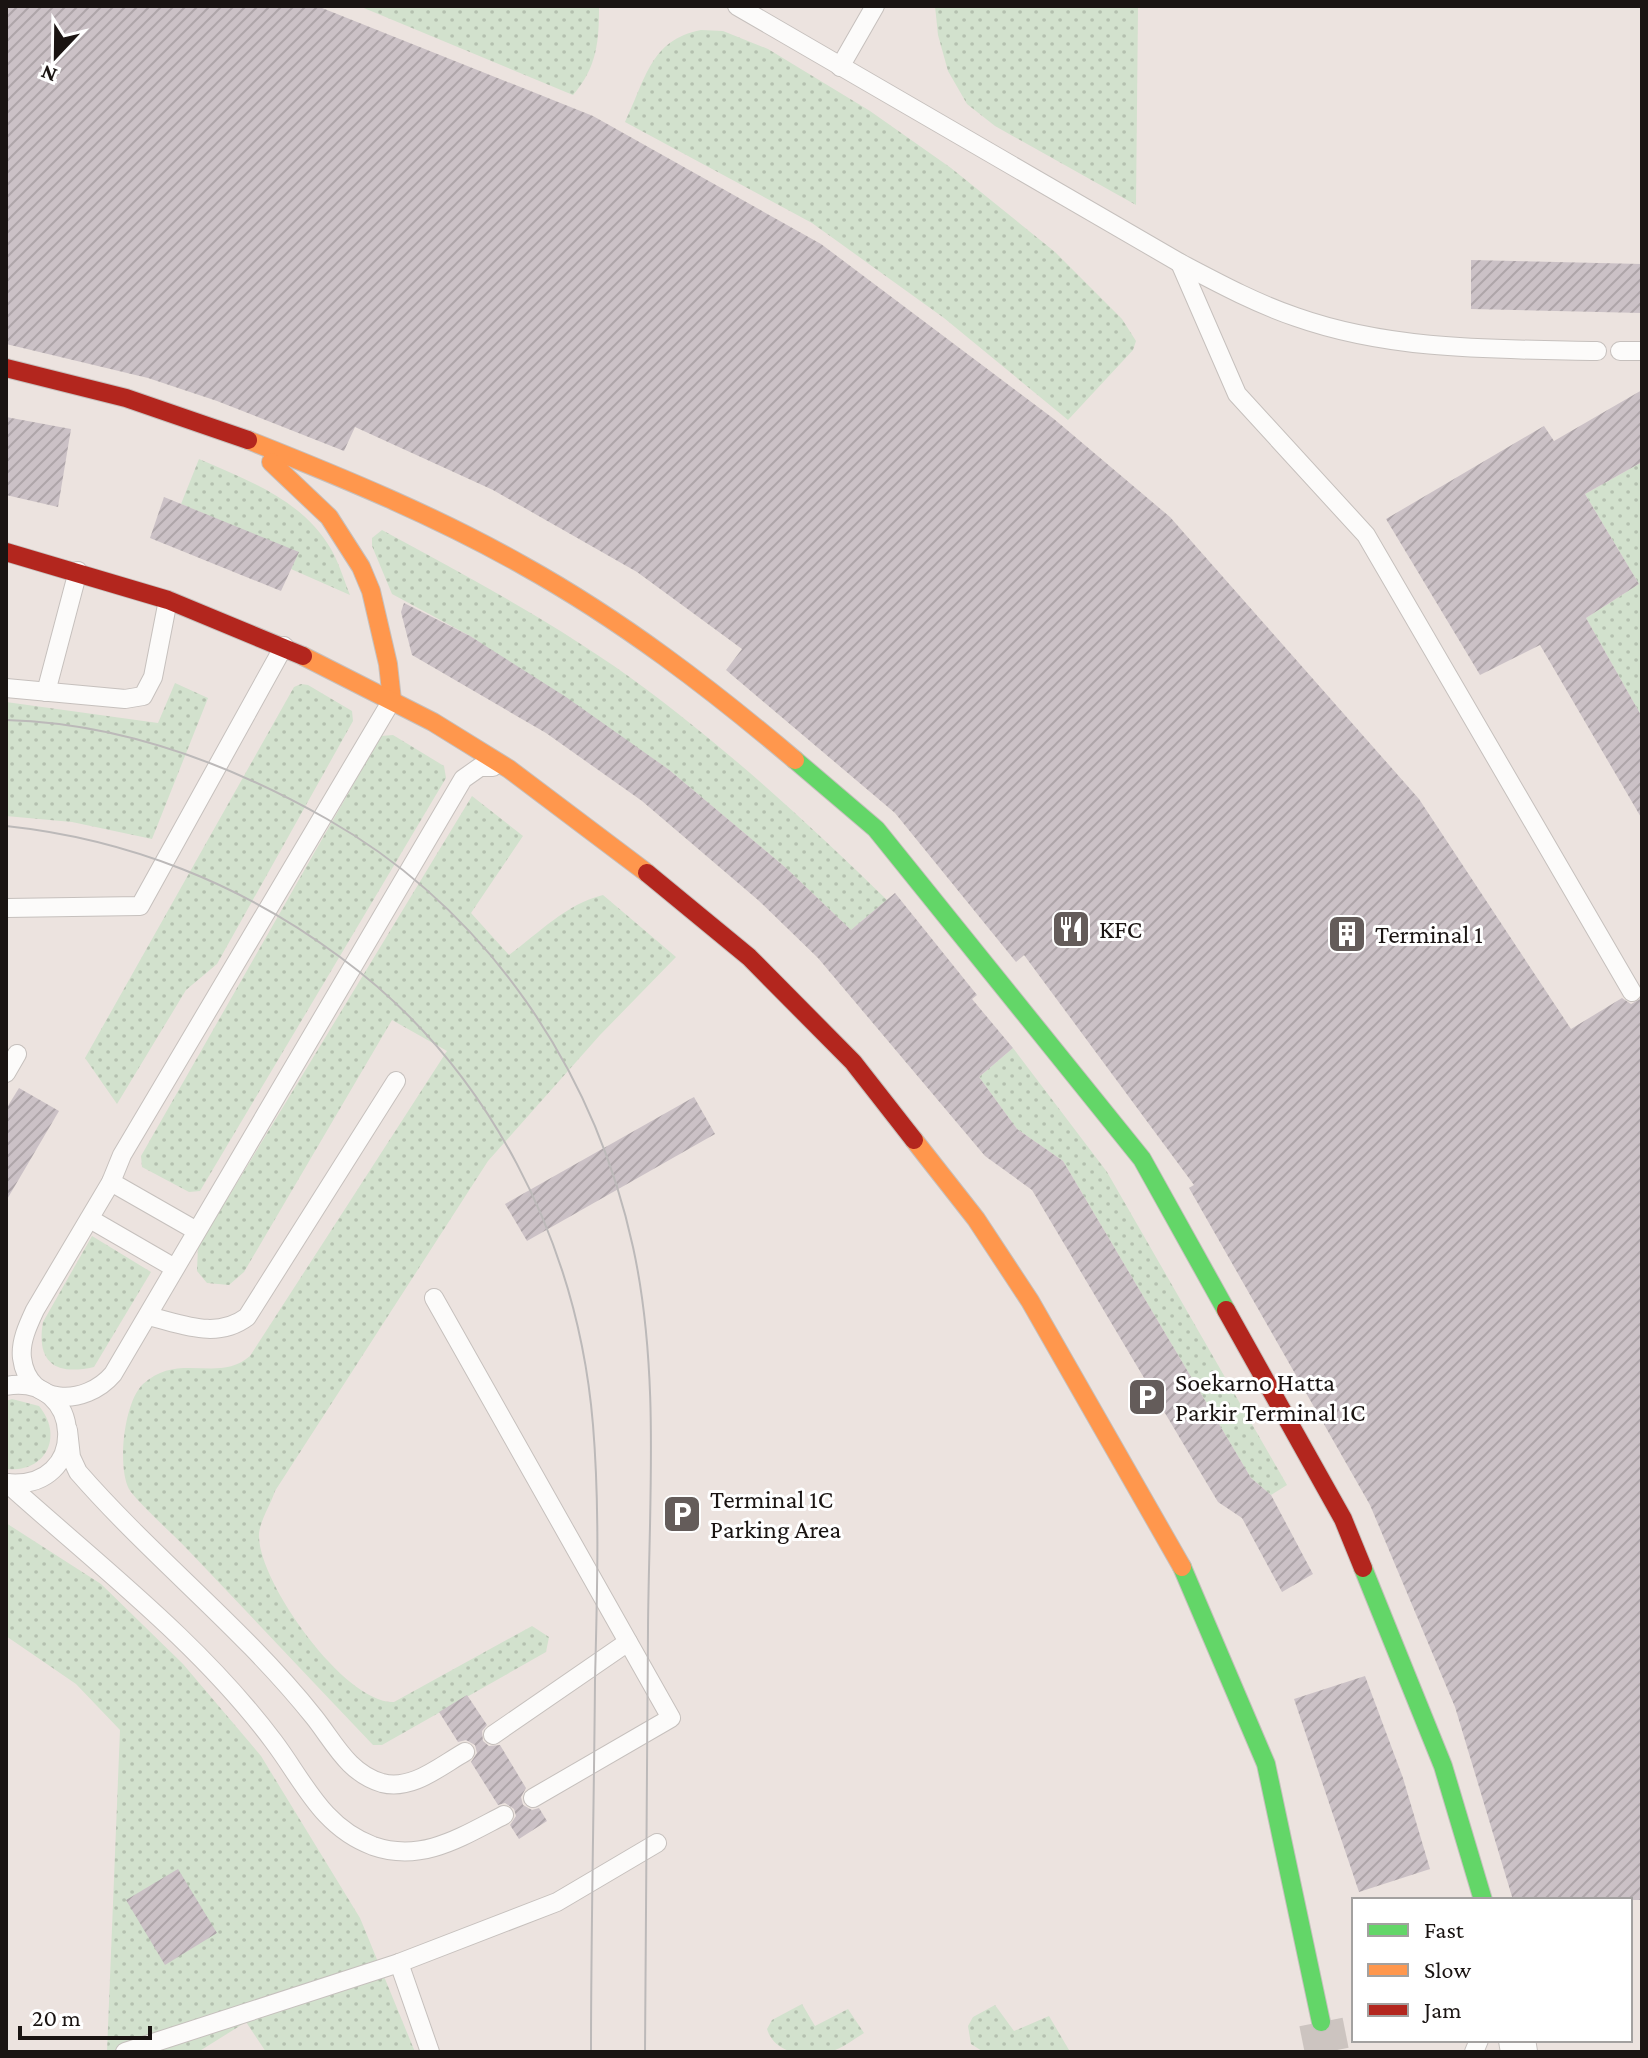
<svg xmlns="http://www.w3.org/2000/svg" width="1648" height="2058" viewBox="0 0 1648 2058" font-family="'Crimson Pro',serif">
	<defs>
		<pattern id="green-dots" width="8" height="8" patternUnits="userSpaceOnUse" patternTransform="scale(2)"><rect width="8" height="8" fill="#d2e1cd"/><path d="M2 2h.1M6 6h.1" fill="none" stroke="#b4c0af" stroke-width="1.8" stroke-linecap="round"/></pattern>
		<pattern id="building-hatch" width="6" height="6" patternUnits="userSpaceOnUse" patternTransform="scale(2)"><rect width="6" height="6" fill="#cbc1c6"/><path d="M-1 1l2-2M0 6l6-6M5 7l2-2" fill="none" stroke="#aea5a9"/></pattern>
	</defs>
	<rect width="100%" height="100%" fill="#ece3df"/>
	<g fill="url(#green-dots)">
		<path d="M359 6H599C599 42 597 67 573 95Z"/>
		<polygon points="935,6 1138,6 1136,205 995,126 967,104 948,71 938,35"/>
		<path d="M701 30 723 31 768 49 870 111 951 168 1055 252 1122 319 1136 341 1133 350 1068 420 944 318 812 223 625 122C646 79 650 40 701 30Z"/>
		<path d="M199 459C247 480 303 500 331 549 339 563 344 580 350 595L291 569 298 553 181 504Z"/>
		<polygon points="1642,462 1642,717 1586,618 1639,584 1585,494"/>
		<path d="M382 530C461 573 540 615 614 666 712 735 801 816 887 900L851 930 786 868 668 769 470 636 392 594 372 546V538Z"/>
		<polygon points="175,683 208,698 152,839 72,822 6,816 6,702 158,723"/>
		<polygon points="301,684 308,685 352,711 353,721 217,964 186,990 117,1104 85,1058 294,687"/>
		<polygon points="393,735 444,766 446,778 200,1191 189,1192 142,1167 141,1156 381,736"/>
		<path d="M472 796 523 836 471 913 509 955C539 933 566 904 603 895L676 957 600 1035 488 1161 275 1491C271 1504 258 1524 259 1537 260 1584 345 1704 394 1702L532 1626 549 1637 546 1652 382 1745H373C311 1680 250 1615 188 1550 176 1537 135 1500 129 1489 117 1466 124 1402 143 1384 179 1351 218 1384 250 1356L447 1051 392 1020 244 1272 229 1285 207 1283 197 1271 198 1247Z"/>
		<polygon points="1013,1048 1107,1172 1287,1485 1271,1495 1251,1478 1063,1161 1017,1129 979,1077"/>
		<path d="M92 1236 151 1272 94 1367C55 1376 36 1362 43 1322Z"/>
		<path d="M12 1399 39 1406C64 1436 46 1473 6 1469V1401Z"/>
		<polygon points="6,1523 101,1584 183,1664 261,1756 360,1918 415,2052 266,2052 246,2022 198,2052 107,2052 120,1730 76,1684 6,1636"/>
		<path d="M802 2004 815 2026 848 2009 864 2033C854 2039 842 2049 831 2051 807 2057 775 2055 767 2029L772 2020Z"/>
		<polygon points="995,2005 1014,2031 1049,2016 1069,2050 982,2051 971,2044 968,2026 973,2017"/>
	</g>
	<g fill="url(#building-hatch)">
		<polygon points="6,6 317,6 593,116 821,244 1054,419 1170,517 1419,799 1571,1029 1622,998 1631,1004 1642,998 1642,1900 1513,1900 1455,1707 1370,1505 1189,1188 1194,1185 1024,955 1016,962 895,813 726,670 742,649 637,572 493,490 355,427 344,451 217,401 148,378 6,344"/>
		<polygon points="1471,260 1642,264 1642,313 1471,309"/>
		<polygon points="1642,390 1642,462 1585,494 1639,584 1586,618 1642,717 1642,819 1540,645 1480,675 1386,519 1544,426 1554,441"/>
		<polygon points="6,417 71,429 58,507 6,495"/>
		<polygon points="164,497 299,552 281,591 150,538"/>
		<polygon points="404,603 470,636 566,697 668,769 786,868 851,930 895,893 977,995 972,999 1013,1048 979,1077 1017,1129 1063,1161 1251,1478 1271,1495 1313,1574 1282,1592 1242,1518 1218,1502 1032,1190 985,1156 818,958 758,900 642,801 546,733 412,655 401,612"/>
		<polygon points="19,1088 59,1111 6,1201 6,1109"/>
		<polygon points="694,1097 715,1134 527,1241 505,1204"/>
		<polygon points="1365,1676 1403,1778 1430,1869 1359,1892 1294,1699"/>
		<polygon points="467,1695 487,1725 482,1731 483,1741 489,1746 500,1745 526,1788 521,1797 523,1805 532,1810 539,1808 547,1821 519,1839 510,1825 516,1816 514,1809 505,1803 498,1805 471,1762 477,1753 475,1745 466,1740 458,1742 439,1712"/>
		<polygon points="178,1869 217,1933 165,1965 126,1900"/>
	</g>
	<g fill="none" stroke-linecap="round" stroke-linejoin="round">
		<polyline stroke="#ccc4c0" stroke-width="44" stroke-dasharray="44 22" stroke-linecap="butt" points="1321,2022 1327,2052"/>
		<defs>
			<g id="lane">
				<path d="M737 6 1180 263C1218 283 1255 303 1296 317 1392 351 1496 349 1597 351"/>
				<polyline points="840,67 875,6"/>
				<polyline points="1180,263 1237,394 1366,535 1632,992"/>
				<polyline points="1620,351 1642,351"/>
				<polyline points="6,688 125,699 143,696 153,677 168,600"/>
				<polyline points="46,692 78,571"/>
				<path d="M392 700 122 1155 111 1182 35 1310C28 1325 20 1342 22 1358 28 1406 85 1407 113 1374L463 779 480 767H493"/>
				<polyline points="6,908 140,906 284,646"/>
				<polyline points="6,1073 17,1054"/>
				<polyline points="111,1182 195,1230"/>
				<polyline points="90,1219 173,1267"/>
				<polyline points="434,1298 671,1718 533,1798"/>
				<path d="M148 1316C182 1324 216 1340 247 1317L396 1081"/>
				<path d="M6 1386C84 1372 91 1492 6 1483"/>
				<path d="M68 1430 71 1457 78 1472C153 1558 243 1628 314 1717 334 1742 348 1773 382 1783 412 1791 440 1766 465 1752"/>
				<path d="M7 1483C98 1565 200 1643 274 1742 304 1782 322 1827 373 1846 422 1863 461 1837 504 1815"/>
				<polyline points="493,1735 628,1642"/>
				<polyline points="399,1963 430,2052"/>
				<polyline points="125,2052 399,1963 557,1902 657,1843"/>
				<polyline points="1474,2052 1479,2040"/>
			</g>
			<polyline id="street" points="1517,2040 1519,2052"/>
			<g id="fast">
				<polyline points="795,760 876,829 1142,1159 1226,1310"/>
				<polyline points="1182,1567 1266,1764 1321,2022"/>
				<polyline points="1363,1568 1443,1766 1483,1900"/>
			</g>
			<g id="slow">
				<path d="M248 440C341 477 436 516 524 566 621 620 710 688 795 760"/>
				<polyline points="271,462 329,517 361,567 371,591 388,664 392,700"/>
				<polyline points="303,656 433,722 509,769 647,873"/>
				<polyline points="914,1140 976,1219 1030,1301 1182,1567"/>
			</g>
			<g id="jam">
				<polyline points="6,368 126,398 248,440"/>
				<polyline points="6,552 168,600 303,656"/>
				<polyline points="647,873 749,957 853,1062 914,1140"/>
				<polyline points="1226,1310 1343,1519 1363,1568"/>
			</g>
		</defs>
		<use href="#lane" stroke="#c6c0bd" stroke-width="20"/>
		<use href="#street" stroke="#c6c0bd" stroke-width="38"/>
		<use href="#fast" stroke="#c6c0bd" stroke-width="20"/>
		<use href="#slow" stroke="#c6c0bd" stroke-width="20"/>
		<use href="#jam" stroke="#c6c0bd" stroke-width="20"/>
		<use href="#lane" stroke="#fcfbfa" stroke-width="18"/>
		<use href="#street" stroke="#fcfbfa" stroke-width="36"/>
		<use href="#fast" stroke="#63d668" stroke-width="18"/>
		<use href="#slow" stroke="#ff974d" stroke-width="18"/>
		<use href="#jam" stroke="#b3261e" stroke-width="18"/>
		<g stroke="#bcb9b9" stroke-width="2">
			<path d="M6 720C119 723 230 764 327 819 487 910 594 1069 633 1247 660 1370 649 1503 648 1628 647 1769 646 1911 645 2052"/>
			<path d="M6 826C128 839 242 884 340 957 489 1066 578 1243 593 1425 600 1510 597 1596 595 1681 594 1804 591 1928 591 2052"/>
		</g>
	</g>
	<defs>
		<symbol id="restaurant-square" viewBox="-11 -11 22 22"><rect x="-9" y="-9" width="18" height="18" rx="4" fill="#645c5a" stroke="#fff"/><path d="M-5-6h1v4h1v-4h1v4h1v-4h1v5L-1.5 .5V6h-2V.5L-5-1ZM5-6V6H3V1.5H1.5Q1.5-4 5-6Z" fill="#fff"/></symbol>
		<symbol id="building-square" viewBox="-11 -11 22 22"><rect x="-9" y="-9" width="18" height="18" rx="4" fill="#645c5a" stroke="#fff"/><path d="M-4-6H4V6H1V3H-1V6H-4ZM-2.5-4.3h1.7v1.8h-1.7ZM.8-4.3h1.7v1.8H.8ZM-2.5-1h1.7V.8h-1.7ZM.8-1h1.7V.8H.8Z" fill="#fff"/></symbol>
		<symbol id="parking-square" viewBox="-11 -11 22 22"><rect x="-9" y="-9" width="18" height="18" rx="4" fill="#645c5a" stroke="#fff"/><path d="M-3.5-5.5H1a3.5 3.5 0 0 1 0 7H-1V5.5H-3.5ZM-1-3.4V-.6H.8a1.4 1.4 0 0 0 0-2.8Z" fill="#fff"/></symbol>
	</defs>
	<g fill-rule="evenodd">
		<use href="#restaurant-square" x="1049" y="907" width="44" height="44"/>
		<use href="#building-square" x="1325" y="912" width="44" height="44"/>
		<use href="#parking-square" x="1125" y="1375" width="44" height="44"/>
		<use href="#parking-square" x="660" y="1492" width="44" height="44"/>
	</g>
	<g text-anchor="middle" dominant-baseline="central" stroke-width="6" stroke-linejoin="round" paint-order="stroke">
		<g font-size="26" fill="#1a1412" stroke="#fff" text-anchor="start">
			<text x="1099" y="929">KFC</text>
			<text x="1375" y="934">Terminal 1</text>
			<text x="1175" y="1382">Soekarno Hatta<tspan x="1175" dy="30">Parkir Terminal 1C</tspan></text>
			<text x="710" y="1499">Terminal 1C<tspan x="710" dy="30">Parking Area</tspan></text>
		</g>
	</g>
	<rect width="1648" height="2058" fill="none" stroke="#1a1412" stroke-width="16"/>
	<rect x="1352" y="1898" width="280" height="144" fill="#ffffff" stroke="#a3a1a0" stroke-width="2"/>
	<rect x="1368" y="1924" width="40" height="12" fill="#63d668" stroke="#a3a1a0" stroke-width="2"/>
	<text x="1424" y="1938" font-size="24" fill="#1a1412">Fast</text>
	<rect x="1368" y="1964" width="40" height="12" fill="#ff974d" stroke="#a3a1a0" stroke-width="2"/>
	<text x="1424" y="1978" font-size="24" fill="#1a1412">Slow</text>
	<rect x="1368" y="2004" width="40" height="12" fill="#b3261e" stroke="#a3a1a0" stroke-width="2"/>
	<text x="1424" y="2018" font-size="24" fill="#1a1412">Jam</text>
	<g transform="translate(56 56) rotate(202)" stroke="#ffffff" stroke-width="6" paint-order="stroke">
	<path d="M0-6L14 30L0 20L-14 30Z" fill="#1a1412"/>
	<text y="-12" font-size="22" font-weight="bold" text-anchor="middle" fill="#1a1412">N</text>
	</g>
	<path d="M20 2026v12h130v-12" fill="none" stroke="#1a1412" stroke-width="4"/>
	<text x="32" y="2026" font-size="24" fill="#1a1412" stroke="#ffffff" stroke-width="6" paint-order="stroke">20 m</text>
</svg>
